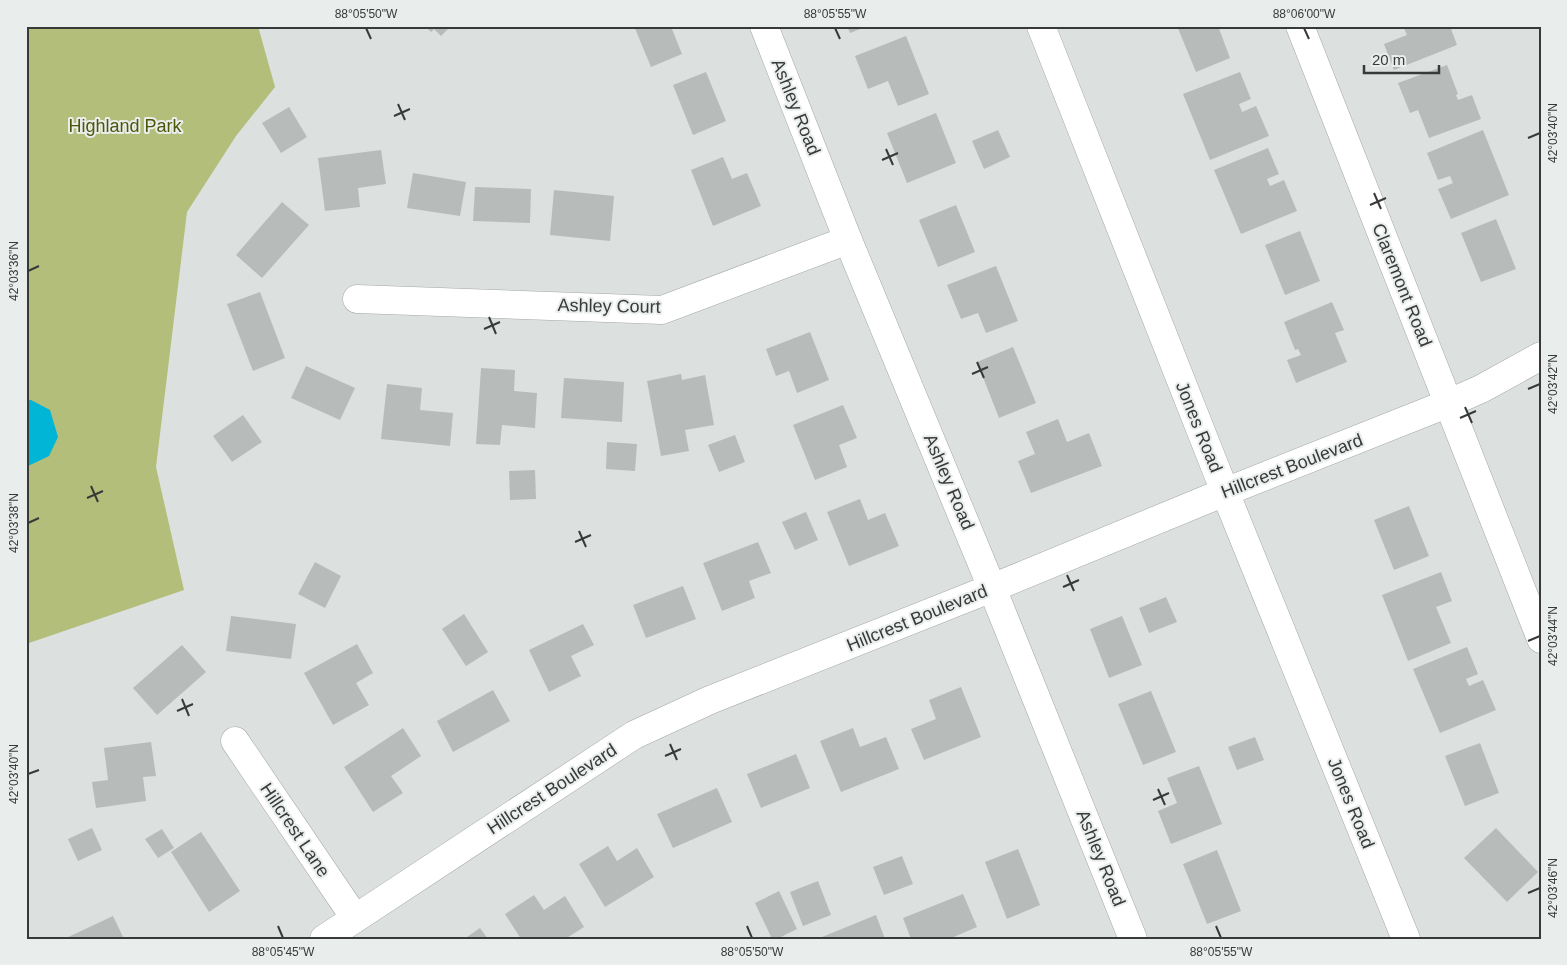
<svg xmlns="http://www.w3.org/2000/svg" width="1567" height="965" viewBox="0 0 1567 965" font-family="Helvetica,sans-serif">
	<rect width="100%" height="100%" fill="#dce1df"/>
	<polygon fill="#b3be7b" points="26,26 258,26 275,87 236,136 187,212 156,467 184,590 26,644"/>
	<polygon fill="#00b5d6" points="26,400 31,400 50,410 58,437 49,456 26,467"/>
	<g fill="#b7bcbb">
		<polygon points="425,26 451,26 441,36 434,29 431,32"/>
		<polygon points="634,26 679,26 672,29 682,54 651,67"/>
		<polygon points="847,26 868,26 850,33"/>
		<polygon points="1177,26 1218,26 1230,58 1196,72"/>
		<polygon points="1403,26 1450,26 1457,45 1394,70 1384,44 1407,35"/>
		<polygon points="906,36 929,94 898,106 888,81 868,89 855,56"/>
		<polygon points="1447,65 1458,94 1456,95 1458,100 1472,95 1481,119 1429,138 1418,110 1410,113 1398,83"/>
		<polygon points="706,72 726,121 693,135 673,85"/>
		<polygon points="1240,72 1251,99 1239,104 1242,112 1256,106 1269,136 1210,160 1183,94"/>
		<polygon points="289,107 307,137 281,153 262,123"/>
		<polygon points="936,113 956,163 907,183 887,133"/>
		<polygon points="998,130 1010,157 984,169 972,141"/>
		<polygon points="1483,130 1509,195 1451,219 1438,189 1453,183 1450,176 1438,180 1427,153"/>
		<polygon points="1268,148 1279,174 1267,179 1270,186 1284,180 1297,211 1241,234 1214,170"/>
		<polygon points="381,150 386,184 358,188 360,207 325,211 318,158"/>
		<polygon points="723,157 732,179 747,173 761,206 713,226 691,170"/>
		<polygon points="413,173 466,182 460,216 407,208"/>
		<polygon points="475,187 531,189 530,223 473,221"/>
		<polygon points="554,190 614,196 610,241 550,235"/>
		<polygon points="282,202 309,225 262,278 236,255"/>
		<polygon points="956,205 975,252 938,267 919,220"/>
		<polygon points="1496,219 1516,269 1481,282 1461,233"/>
		<polygon points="1300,231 1320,281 1285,295 1265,245"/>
		<polygon points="996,266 1018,321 986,333 978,313 961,319 947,285"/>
		<polygon points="260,292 285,358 253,371 227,304"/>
		<polygon points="1332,302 1344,330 1335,333 1347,362 1296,383 1287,360 1301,355 1298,349 1295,350 1284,322"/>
		<polygon points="810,332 829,380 797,393 789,371 776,376 766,349"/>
		<polygon points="1013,347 1036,403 999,418 977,362"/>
		<polygon points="306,366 355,388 340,420 291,398"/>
		<polygon points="481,368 515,370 514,391 537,393 535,428 502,425 500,445 476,444"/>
		<polygon points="681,374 682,380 705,375 714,425 685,430 689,451 661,456 647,381"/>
		<polygon points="564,378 624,382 622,422 561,418"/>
		<polygon points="387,384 422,388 420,410 453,413 450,446 381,439"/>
		<polygon points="843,405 857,438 839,445 847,467 815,480 793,425"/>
		<polygon points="243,415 262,442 232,462 213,436"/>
		<polygon points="1058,419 1067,442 1089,433 1102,466 1031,493 1018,461 1035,454 1026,432"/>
		<polygon points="735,435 745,462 719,472 708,445"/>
		<polygon points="607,442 637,444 635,471 606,469"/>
		<polygon points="535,470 536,499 510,500 509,471"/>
		<polygon points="860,499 868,520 885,513 899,546 849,566 827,512"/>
		<polygon points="1409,506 1429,556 1394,570 1374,520"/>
		<polygon points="806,512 818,540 795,550 782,522"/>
		<polygon points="758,542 771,573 749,581 755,598 722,611 703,563"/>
		<polygon points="315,562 341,576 325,608 298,594"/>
		<polygon points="1441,572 1452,601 1436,607 1451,643 1408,661 1382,595"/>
		<polygon points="683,586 696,619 646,638 633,605"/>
		<polygon points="1166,597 1177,622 1149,633 1139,608"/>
		<polygon points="464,614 488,652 466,666 442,629"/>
		<polygon points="231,616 296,624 291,659 226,651"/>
		<polygon points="1122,616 1142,665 1109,678 1090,629"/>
		<polygon points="583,624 594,645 571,656 581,676 549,692 529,650"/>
		<polygon points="357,644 373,673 356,683 369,705 333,725 304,673"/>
		<polygon points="182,645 206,672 157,715 133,688"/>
		<polygon points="1467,647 1478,674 1466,679 1469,686 1483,680 1496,710 1440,733 1413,669"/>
		<polygon points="961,687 981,737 924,760 911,729 936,719 929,700"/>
		<polygon points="493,690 510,721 453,752 437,721"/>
		<polygon points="1151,691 1176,752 1143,765 1118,704"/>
		<polygon points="403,728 421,756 391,776 403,793 373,812 344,767"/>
		<polygon points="853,728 860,747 886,737 899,769 841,792 820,741"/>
		<polygon points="1255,737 1264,760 1237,770 1228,747"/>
		<polygon points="151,742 156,776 143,777 146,801 96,808 92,782 108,780 104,748"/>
		<polygon points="1480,743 1499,793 1465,806 1445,756"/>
		<polygon points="796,754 810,788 761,808 747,774"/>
		<polygon points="1199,766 1222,824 1171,844 1158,811 1177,803 1167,778"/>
		<polygon points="717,788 732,822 673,848 657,814"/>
		<polygon points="92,828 102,850 78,861 68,839"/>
		<polygon points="1496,828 1538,872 1507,902 1464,858"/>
		<polygon points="162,829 174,848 158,858 145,839"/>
		<polygon points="201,832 240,891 209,912 171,852"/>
		<polygon points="608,846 617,861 637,848 654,877 605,907 579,864"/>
		<polygon points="1018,849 1040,905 1007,919 985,862"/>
		<polygon points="1217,850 1241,911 1207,924 1183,864"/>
		<polygon points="902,856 913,884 884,895 873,867"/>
		<polygon points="818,881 831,915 803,926 790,892"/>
		<polygon points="779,891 797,929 777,939 772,939 755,903"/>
		<polygon points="963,894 977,927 949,939 911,939 903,918"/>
		<polygon points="534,895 544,910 565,896 584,927 565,939 521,939 505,914"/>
		<polygon points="876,915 885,939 823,939 822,937"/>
		<polygon points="113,916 124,939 64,939"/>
		<polygon points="480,928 488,939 464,939"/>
	</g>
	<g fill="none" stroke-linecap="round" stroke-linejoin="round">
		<defs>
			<g id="minor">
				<polyline points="764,26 848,240 992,588 1133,939"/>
				<polyline points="1300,26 1541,639"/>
				<polyline points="357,299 662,310 848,240"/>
				<polyline points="1225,492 1449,403 1481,389 1541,356"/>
				<polyline points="235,741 355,918"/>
			</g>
			<g id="tertiary">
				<polyline points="1041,26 1225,492 1406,939"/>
				<polyline points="324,939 634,735 710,700 992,588 1225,492"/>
			</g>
		</defs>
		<use href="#minor" stroke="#a3a7a5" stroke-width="29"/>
		<use href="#tertiary" stroke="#a3a7a5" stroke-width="29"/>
		<use href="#minor" stroke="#fff" stroke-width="28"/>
		<use href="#tertiary" stroke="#fff" stroke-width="28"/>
	</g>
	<path fill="none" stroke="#383a39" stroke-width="2" d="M366 28 371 39M835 28 840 39M1304 28 1309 39M398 104 405 120M394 116 410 109M1528 138 1540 133M886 149 893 165M882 160 898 153M1374 193 1381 209M1370 205 1386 198M28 271 39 266M489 317 496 334M484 329 500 322M977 362 984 378M972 374 988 367M1528 389 1540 384M1465 407 1472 423M1460 418 1476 411M91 486 98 502M87 498 103 491M28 523 39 518M579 531 586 547M575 542 591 535M1067 575 1074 591M1063 587 1079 580M1528 641 1540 636M182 699 189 716M177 711 193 704M670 744 677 760M665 756 681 749M28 774 39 770M1158 789 1165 805M1153 800 1169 793M1528 893 1540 888M278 926 283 938M747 926 752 938M1216 926 1221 938"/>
	<g text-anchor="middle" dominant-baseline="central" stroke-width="4" stroke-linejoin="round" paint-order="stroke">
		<g font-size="18" fill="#383a39" stroke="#e9eeec">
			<text transform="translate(796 107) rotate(68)">Ashley Road</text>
			<text transform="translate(1402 285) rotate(68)">Claremont Road</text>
			<text transform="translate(609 306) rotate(1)">Ashley Court</text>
			<text transform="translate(1199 427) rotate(68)">Jones Road</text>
			<text transform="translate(1292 466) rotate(-21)">Hillcrest Boulevard</text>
			<text transform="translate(949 482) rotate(67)">Ashley Road</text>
			<text transform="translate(917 618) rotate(-22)">Hillcrest Boulevard</text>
			<text transform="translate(552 789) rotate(-33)">Hillcrest Boulevard</text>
			<text transform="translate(1351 803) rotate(68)">Jones Road</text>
			<text transform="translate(295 830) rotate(56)">Hillcrest Lane</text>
			<text transform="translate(1101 858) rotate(68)">Ashley Road</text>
		</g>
		<g font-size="18" fill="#4d5608" stroke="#e9eeec">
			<text x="125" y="126">Highland Park</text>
		</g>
	</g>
	<rect width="1567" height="965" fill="none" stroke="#e9eeec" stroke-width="55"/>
	<path d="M1364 65v8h75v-8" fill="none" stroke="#383a39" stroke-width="2.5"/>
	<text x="1372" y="65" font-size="15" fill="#383a39" stroke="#e9eeec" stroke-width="4" paint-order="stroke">20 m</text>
	<rect x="28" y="28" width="1512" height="910" fill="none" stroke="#383a39" stroke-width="2"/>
	<g font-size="12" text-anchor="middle" fill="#383a39">
		<text x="366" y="18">88°05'50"W</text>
		<text x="835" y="18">88°05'55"W</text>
		<text x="1304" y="18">88°06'00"W</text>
		<text transform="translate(1553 133) rotate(-90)" y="4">42°03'40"N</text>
		<text transform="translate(14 271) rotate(-90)" y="4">42°03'36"N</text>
		<text transform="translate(1553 384) rotate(-90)" y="4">42°03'42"N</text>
		<text transform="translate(14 523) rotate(-90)" y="4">42°03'38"N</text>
		<text transform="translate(1553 636) rotate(-90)" y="4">42°03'44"N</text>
		<text transform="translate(14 774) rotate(-90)" y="4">42°03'40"N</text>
		<text transform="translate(1553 888) rotate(-90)" y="4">42°03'46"N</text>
		<text x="283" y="956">88°05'45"W</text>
		<text x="752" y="956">88°05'50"W</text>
		<text x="1221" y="956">88°05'55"W</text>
	</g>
</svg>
